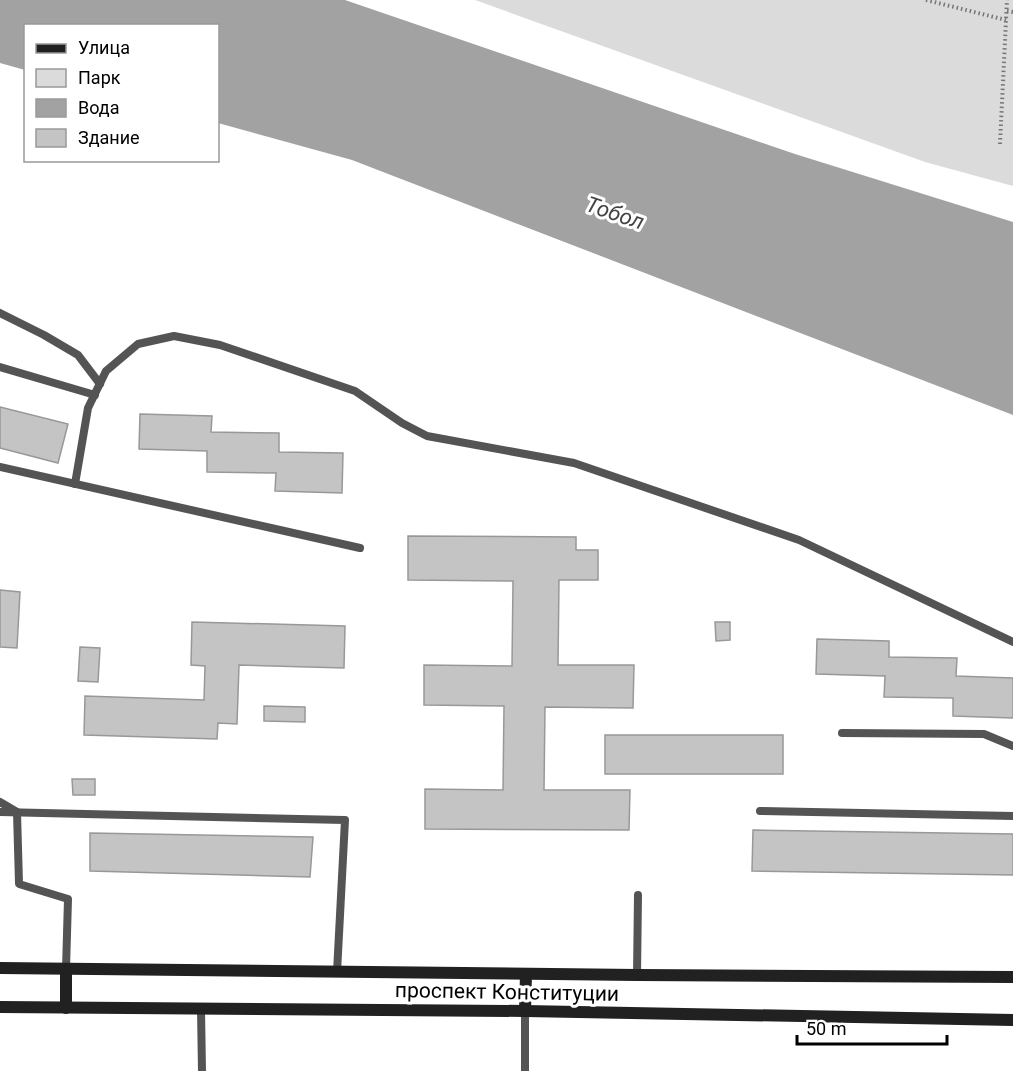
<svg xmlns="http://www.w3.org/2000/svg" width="1013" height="1071" viewBox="0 0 1013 1071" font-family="Roboto,sans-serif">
	<rect width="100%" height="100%" fill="#fff"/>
	<polygon fill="#dbdbdb" points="475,0 1013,0 1013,186 925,162"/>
	<polygon fill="#a2a2a2" points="0,0 345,0 795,154 1013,222 1013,415 352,160 218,123 218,26 26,26 25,70 0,63"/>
	<g fill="#c4c4c4" stroke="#989898" stroke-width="1.5">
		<polygon points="0,407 68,424 58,463 0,448"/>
		<polygon points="140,414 212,416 211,432 279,433 279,452 343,453 342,493 275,491 276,473 207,472 207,451 139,449"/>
		<polygon points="408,536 576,537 576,550 598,550 598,580 559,580 558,665 634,665 633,708 545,707 544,790 630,790 629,830 425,829 425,789 503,790 504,706 424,705 424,665 512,666 513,581 408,580"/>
		<polygon points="0,590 20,592 17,648 0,647"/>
		<polygon points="192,622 345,626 344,668 239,665 237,724 218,723 217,739 84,735 85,696 204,700 205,666 191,665"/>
		<polygon points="715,622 730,622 730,640 716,641"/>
		<polygon points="817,639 889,641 889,657 957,658 956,676 1013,678 1013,718 953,716 953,698 884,697 885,676 816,674"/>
		<polygon points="80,647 100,648 98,682 78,681"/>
		<polygon points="264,706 305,707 305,722 264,721"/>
		<rect x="605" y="735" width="178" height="39"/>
		<polygon points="72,779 95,779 95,795 73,795"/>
		<polygon points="753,830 1013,834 1013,875 752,871"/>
		<polygon points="90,833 313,837 310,877 90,871"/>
	</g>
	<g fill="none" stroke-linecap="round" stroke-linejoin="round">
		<g stroke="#767676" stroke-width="4" stroke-dasharray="1.5 3" stroke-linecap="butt">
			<polyline points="926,0 1006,20"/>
			<polyline points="1007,11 1013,12"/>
			<polyline points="1000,144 1007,0"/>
		</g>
		<g stroke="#545454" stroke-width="8">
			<polyline points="0,313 44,335 78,355 100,384"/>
			<polyline points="0,367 95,395"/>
			<polyline points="0,467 360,548"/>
			<polyline points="75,484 88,408 106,371 138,344 174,336 220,345 355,391 402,423 427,436 574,463 799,540 1013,642"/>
			<polyline points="842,733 984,734 1013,746"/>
			<polyline points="0,802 17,812 19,884 68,899 66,969"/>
			<polyline points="760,811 1013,816"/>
			<polyline points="0,812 345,820 337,972"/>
			<polyline points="637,975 638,895"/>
			<polyline points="201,1009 202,1071"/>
			<polyline points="525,1071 525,1011"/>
		</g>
		<g stroke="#212121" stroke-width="12">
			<polyline points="0,968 637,975 1013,977"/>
			<polyline points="0,1007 525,1011 1013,1020"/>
			<polyline points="66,1008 66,969"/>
			<polyline points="525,1011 526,974"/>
		</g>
	</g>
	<g text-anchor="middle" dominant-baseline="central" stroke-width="6" stroke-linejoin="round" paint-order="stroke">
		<g font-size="21" fill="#000" stroke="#fff">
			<text transform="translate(507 992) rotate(1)">проспект Конституции</text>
		</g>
		<g font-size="22" font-style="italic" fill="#434343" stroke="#fff">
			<text transform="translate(615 213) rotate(19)">Тобол</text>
		</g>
	</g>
	<rect x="24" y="24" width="195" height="138" fill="#ffffff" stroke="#999999" stroke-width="1.5"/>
	<rect x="36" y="44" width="30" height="9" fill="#212121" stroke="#999999" stroke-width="1.5"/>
	<text x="78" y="54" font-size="18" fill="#000000">Улица</text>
	<rect x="36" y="69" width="30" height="18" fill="#dbdbdb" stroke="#999999" stroke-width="1.5"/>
	<text x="78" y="84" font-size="18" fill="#000000">Парк</text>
	<rect x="36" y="99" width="30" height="18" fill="#a2a2a2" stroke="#999999" stroke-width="1.5"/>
	<text x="78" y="114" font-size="18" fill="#000000">Вода</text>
	<rect x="36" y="129" width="30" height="18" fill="#c4c4c4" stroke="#999999" stroke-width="1.5"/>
	<text x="78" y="144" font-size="18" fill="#000000">Здание</text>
	<path d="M797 1035v9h150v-9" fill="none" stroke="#000000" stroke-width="3"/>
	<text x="806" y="1035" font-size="18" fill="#000000" stroke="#ffffff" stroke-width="4.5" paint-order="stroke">50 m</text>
</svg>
